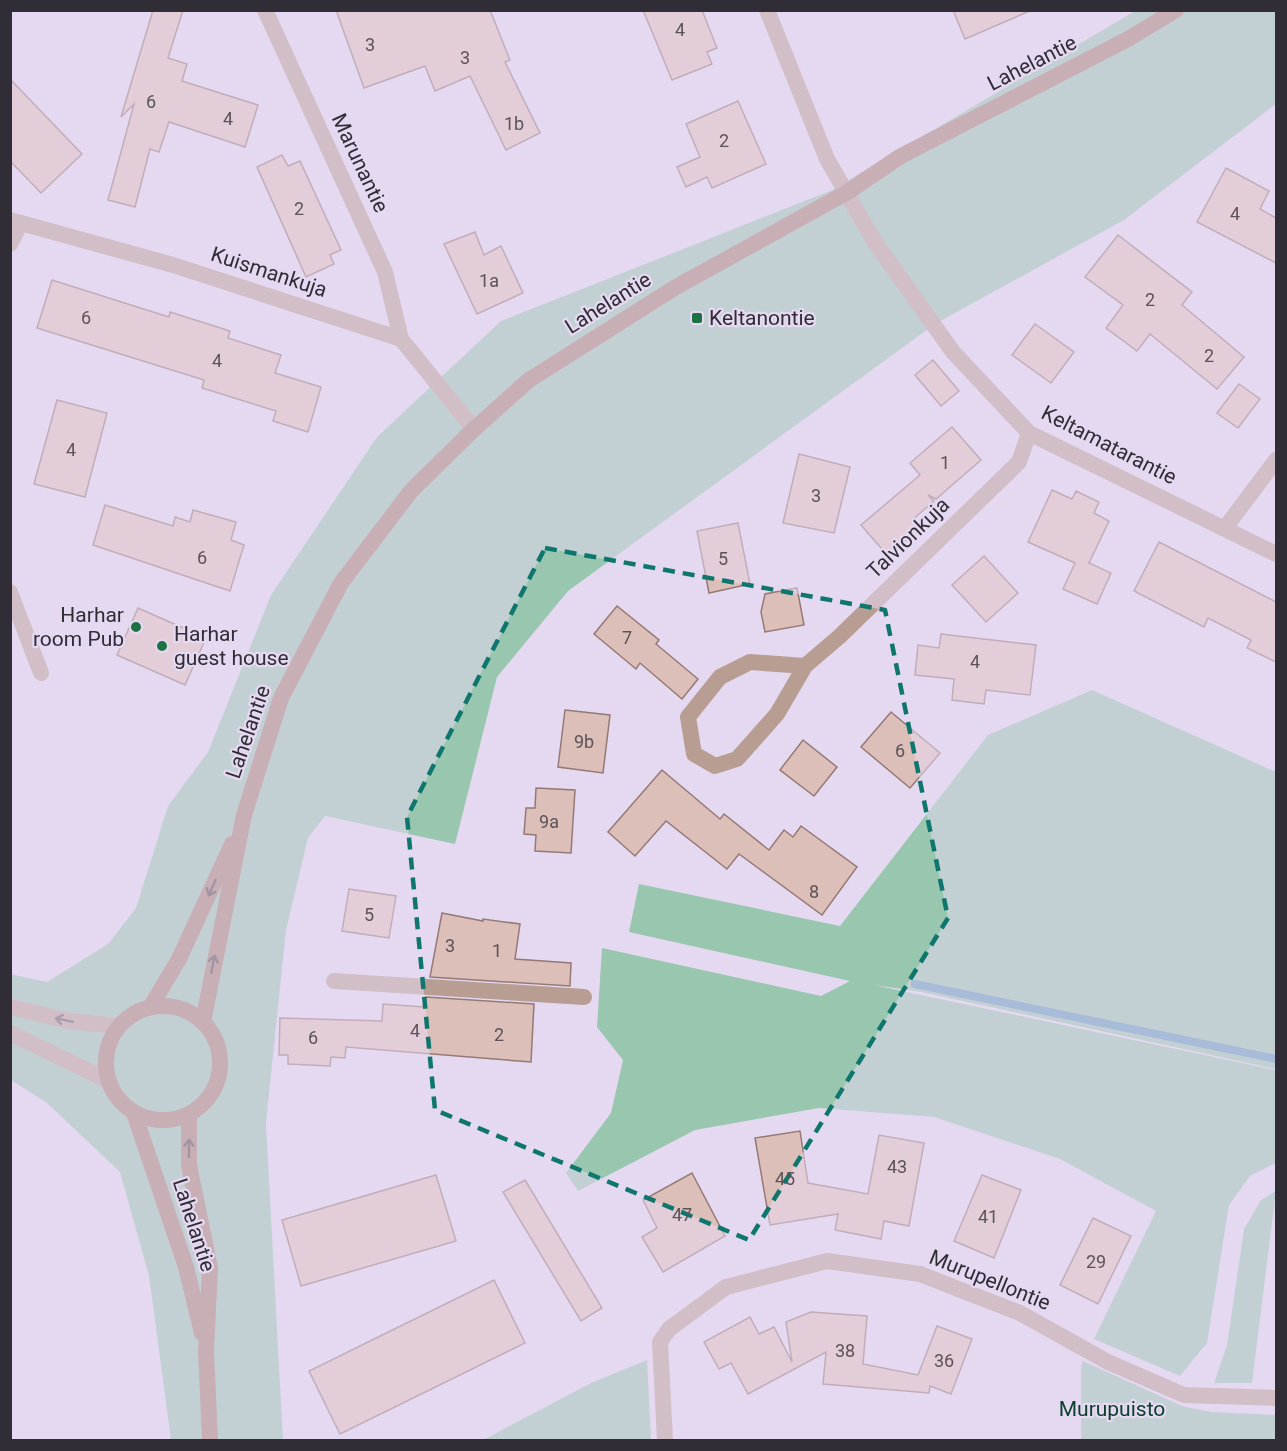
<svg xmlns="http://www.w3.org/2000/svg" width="1287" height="1451" viewBox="0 0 1287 1451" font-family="Roboto,sans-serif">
	<rect width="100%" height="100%" fill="#e5d9f2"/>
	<g fill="#99c6ae">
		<polygon points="1135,11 1276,11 1276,104 1124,220 935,324 568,591 497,677 455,844 325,816 308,838 286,930 266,1123 283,1440 171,1440 149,1276 120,1172 47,1103 11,1080 10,974 47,982 108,944 136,908 168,806 208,752 271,595 377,437 501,321 830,191"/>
		<polygon points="1092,690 1276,772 1276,1069 921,992 874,985 1276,1070 1276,1163 1250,1176 1229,1205 1207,1343 1180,1376 1094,1339 1156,1211 1060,1159 934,1117 819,1108 695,1130 578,1191 566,1173 611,1113 623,1060 597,1027 602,948 821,996 850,981 629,932 639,884 840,926 988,735"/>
		<polygon points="1276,1191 1252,1383 1214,1383 1227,1345 1244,1229 1261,1200"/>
		<polygon points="647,1360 651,1439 483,1440 591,1383"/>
		<polygon points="1083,1361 1182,1406 1212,1412 1276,1415 1276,1440 1081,1440 1081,1366"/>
	</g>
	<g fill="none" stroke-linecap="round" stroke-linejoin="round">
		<polyline stroke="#5e97ba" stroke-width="8" points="915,984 1276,1059"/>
	</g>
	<g fill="#ddbfb9" stroke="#957974" stroke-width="1.5">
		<polygon points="153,10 183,10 168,58 187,64 182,81 258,105 245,147 169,122 159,152 150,149 135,207 108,200 134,104 121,117"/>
		<polygon points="336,10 490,10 510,60 505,62 540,133 506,150 470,76 435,91 425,66 364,88"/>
		<polygon points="643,10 702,10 717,48 707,52 712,64 672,80"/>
		<polygon points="953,10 1032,10 965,39"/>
		<polygon points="10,79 82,154 41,193 10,161"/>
		<polygon points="738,101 766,164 712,188 707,177 686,187 677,167 700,157 686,124"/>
		<polygon points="282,155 288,166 300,161 341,250 330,255 334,264 306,277 257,167"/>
		<polygon points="1226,168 1269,191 1260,209 1276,218 1276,263 1197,222"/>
		<polygon points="475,232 484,255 501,246 523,293 477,314 444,244"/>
		<polygon points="1118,235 1192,292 1182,305 1244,357 1217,389 1150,334 1137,351 1106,328 1123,305 1085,277"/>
		<polygon points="52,280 169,317 170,312 230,331 228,338 281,355 275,373 321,387 308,432 273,421 276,411 202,388 204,380 37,328"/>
		<polygon points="1035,324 1074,352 1051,383 1012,355"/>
		<polygon points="933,360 959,391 941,406 915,375"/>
		<polygon points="1239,384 1260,399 1238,428 1217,413"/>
		<polygon points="57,400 107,413 85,497 34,484"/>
		<polygon points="952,427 981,460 936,499 928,495 934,501 912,520 920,529 888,556 861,525 920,475 910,463"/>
		<polygon points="799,454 850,467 834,533 783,523"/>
		<polygon points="1052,490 1072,499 1076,491 1099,502 1094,513 1109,521 1089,563 1111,573 1097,604 1063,589 1075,563 1028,542"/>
		<polygon points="105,505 173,526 175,517 190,522 193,510 236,522 231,540 244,545 230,591 93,545"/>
		<polygon points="738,523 750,584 709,593 697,531"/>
		<polygon points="1159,542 1276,602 1276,662 1247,648 1251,640 1208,618 1204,627 1134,591"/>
		<polygon points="984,556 1018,593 986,622 952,585"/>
		<polygon points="797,588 804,625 765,632 761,612 765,594"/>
		<polygon points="617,606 659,640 656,644 698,679 682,699 640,663 636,669 594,634"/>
		<polygon points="138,608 206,638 185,685 117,655"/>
		<polygon points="941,634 1036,645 1030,695 986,690 984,704 952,700 954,679 915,675 918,645 939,648"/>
		<polygon points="565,710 610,715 603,773 558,767"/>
		<polygon points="891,712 940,753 910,788 861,747"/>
		<polygon points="803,740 837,767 814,796 780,770"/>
		<polygon points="662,770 720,819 724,814 769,850 784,830 793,837 801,826 857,867 822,915 739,854 727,869 666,821 635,856 608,832"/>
		<polygon points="536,788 575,790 571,853 535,851 536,835 524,834 526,808 535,808"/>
		<polygon points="349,889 396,896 389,938 342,931"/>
		<polygon points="442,913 483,921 483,919 520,924 515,959 571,963 570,986 430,977"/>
		<polygon points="426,997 534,1004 531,1062 346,1047 345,1058 331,1057 330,1066 288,1064 288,1055 279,1055 280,1018 382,1021 383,1004 424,1007"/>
		<polygon points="800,1131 808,1183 868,1194 879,1135 924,1143 909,1226 884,1221 881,1239 835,1230 838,1214 770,1225 755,1138"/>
		<polygon points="692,1173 725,1236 663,1272 642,1237 657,1228 643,1200"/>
		<polygon points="436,1175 456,1241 301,1286 282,1220"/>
		<polygon points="982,1175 1021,1190 994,1258 954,1241"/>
		<polygon points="525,1180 602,1308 581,1321 503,1192"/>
		<polygon points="1093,1218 1131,1236 1098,1304 1060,1285"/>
		<polygon points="494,1280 525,1343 340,1434 309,1371"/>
		<polygon points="811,1312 867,1316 863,1364 918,1375 937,1326 972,1339 951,1394 930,1386 929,1393 823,1384 826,1352 748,1394 731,1363 719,1369 704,1342 750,1317 759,1334 774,1327 792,1362 786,1322"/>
	</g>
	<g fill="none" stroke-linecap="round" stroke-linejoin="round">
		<g stroke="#b89d92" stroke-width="16">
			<polyline points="265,10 385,272 401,339"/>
			<polyline points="767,10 827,159 874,241 953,352 1029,433 1276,554"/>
			<polyline points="10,220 173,265 401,339 474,429"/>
			<polyline points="10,244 21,223"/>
			<polyline points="1225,528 1276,460"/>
			<polyline points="10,592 41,673"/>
			<polyline points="805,666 777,714 737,759 715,766 694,754 688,717 720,677 750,662 805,666 840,636 1019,462 1029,433"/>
			<polyline points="334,981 584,997"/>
			<polyline points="665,1440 660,1342 669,1329 726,1287 827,1261 920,1274 1020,1313 1108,1362 1184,1395 1276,1398"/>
		</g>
		<g stroke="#b89d92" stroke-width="16">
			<polyline points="10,1007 69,1021 118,1026"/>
			<polyline points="10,1033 107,1080"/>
		</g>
		<g stroke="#a47c6d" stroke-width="16">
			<circle cx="163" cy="1063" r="57"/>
			<polyline points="151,1006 179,959 232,844"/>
			<polyline points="203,1022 244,815 281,698 341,583 411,491 474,429 529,380 676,287 846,193 901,156 1128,39 1176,10"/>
			<polyline points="134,1113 186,1267 202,1333"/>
			<polyline points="189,1115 189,1165 210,1268 206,1351 210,1440"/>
		</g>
	</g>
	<defs><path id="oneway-shaft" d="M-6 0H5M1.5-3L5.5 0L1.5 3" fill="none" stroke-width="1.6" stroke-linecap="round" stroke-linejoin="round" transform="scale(1.5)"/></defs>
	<g stroke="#4e4144">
		<use href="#oneway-shaft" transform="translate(212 888) rotate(114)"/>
		<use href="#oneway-shaft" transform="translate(213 964) rotate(-79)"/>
		<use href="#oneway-shaft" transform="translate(189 1148) rotate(-90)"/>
	</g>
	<use stroke="#605456" href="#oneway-shaft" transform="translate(64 1020) rotate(-168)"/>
	<path d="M0 0H1287V1451H0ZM545 548 885 610 948 918 749 1240 435 1110 407 817Z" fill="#e5d9f2" fill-opacity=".55" fill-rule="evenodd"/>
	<path fill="none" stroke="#0f766e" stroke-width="4.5" stroke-dasharray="12 8" stroke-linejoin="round" d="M545 548 885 610 948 918 749 1240 435 1110 407 817Z"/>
	<g fill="#1d7244" stroke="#e5d9f2" stroke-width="2">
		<rect x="691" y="312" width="12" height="12" rx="3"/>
		<circle cx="136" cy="627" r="6"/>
		<circle cx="162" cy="646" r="6"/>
	</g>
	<g text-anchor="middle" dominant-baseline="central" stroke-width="4.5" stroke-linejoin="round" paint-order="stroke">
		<g font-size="18" fill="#5c5257">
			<text x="680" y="29">4</text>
			<text x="370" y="44">3</text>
			<text x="465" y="57">3</text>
			<text x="151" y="101">6</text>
			<text x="228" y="118">4</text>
			<text x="514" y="123">1b</text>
			<text x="724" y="140">2</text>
			<text x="299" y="208">2</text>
			<text x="1235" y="213">4</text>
			<text x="489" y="280">1a</text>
			<text x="1150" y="299">2</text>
			<text x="86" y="317">6</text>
			<text x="1209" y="355">2</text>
			<text x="217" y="360">4</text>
			<text x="71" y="449">4</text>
			<text x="945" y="462">1</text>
			<text x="816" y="495">3</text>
			<text x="202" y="557">6</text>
			<text x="723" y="558">5</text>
			<text x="627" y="637">7</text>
			<text x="975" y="661">4</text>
			<text x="584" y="741">9b</text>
			<text x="900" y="750">6</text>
			<text x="549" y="821">9a</text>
			<text x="814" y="891">8</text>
			<text x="369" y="914">5</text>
			<text x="450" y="945">3</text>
			<text x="497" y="950">1</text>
			<text x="415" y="1030">4</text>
			<text x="499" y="1034">2</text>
			<text x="313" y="1037">6</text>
			<text x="897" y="1166">43</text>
			<text x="785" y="1178">45</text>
			<text x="682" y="1214">47</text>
			<text x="988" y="1216">41</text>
			<text x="1096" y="1261">29</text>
			<text x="845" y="1350">38</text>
			<text x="944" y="1360">36</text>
		</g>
		<g font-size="21" fill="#312d36" stroke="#e5d9f2">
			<text transform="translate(1032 63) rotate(-27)">Lahelantie</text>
			<text transform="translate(360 163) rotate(65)">Marunantie</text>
			<text transform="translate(269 272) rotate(18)">Kuismankuja</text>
			<text transform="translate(608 303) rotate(-32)">Lahelantie</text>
			<text transform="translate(1109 445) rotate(27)">Keltamatarantie</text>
			<text transform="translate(908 538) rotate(-44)">Talvionkuja</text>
			<text transform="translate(248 732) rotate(-71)">Lahelantie</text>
			<text transform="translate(194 1225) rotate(72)">Lahelantie</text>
			<text transform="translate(990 1280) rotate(22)">Murupellontie</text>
		</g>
		<g font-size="21" fill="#312d36" stroke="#e5d9f2" text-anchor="start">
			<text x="709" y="318">Keltanontie</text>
			<text x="124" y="615" text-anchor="end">Harhar<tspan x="124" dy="24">room Pub</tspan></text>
			<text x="174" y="634">Harhar<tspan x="174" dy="24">guest house</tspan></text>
		</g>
		<g font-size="21" fill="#0b402b" stroke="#e5d9f2">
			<text x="1112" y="1409">Murupuisto</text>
		</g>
	</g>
	<rect width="1287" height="1451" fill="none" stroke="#312d36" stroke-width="24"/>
</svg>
